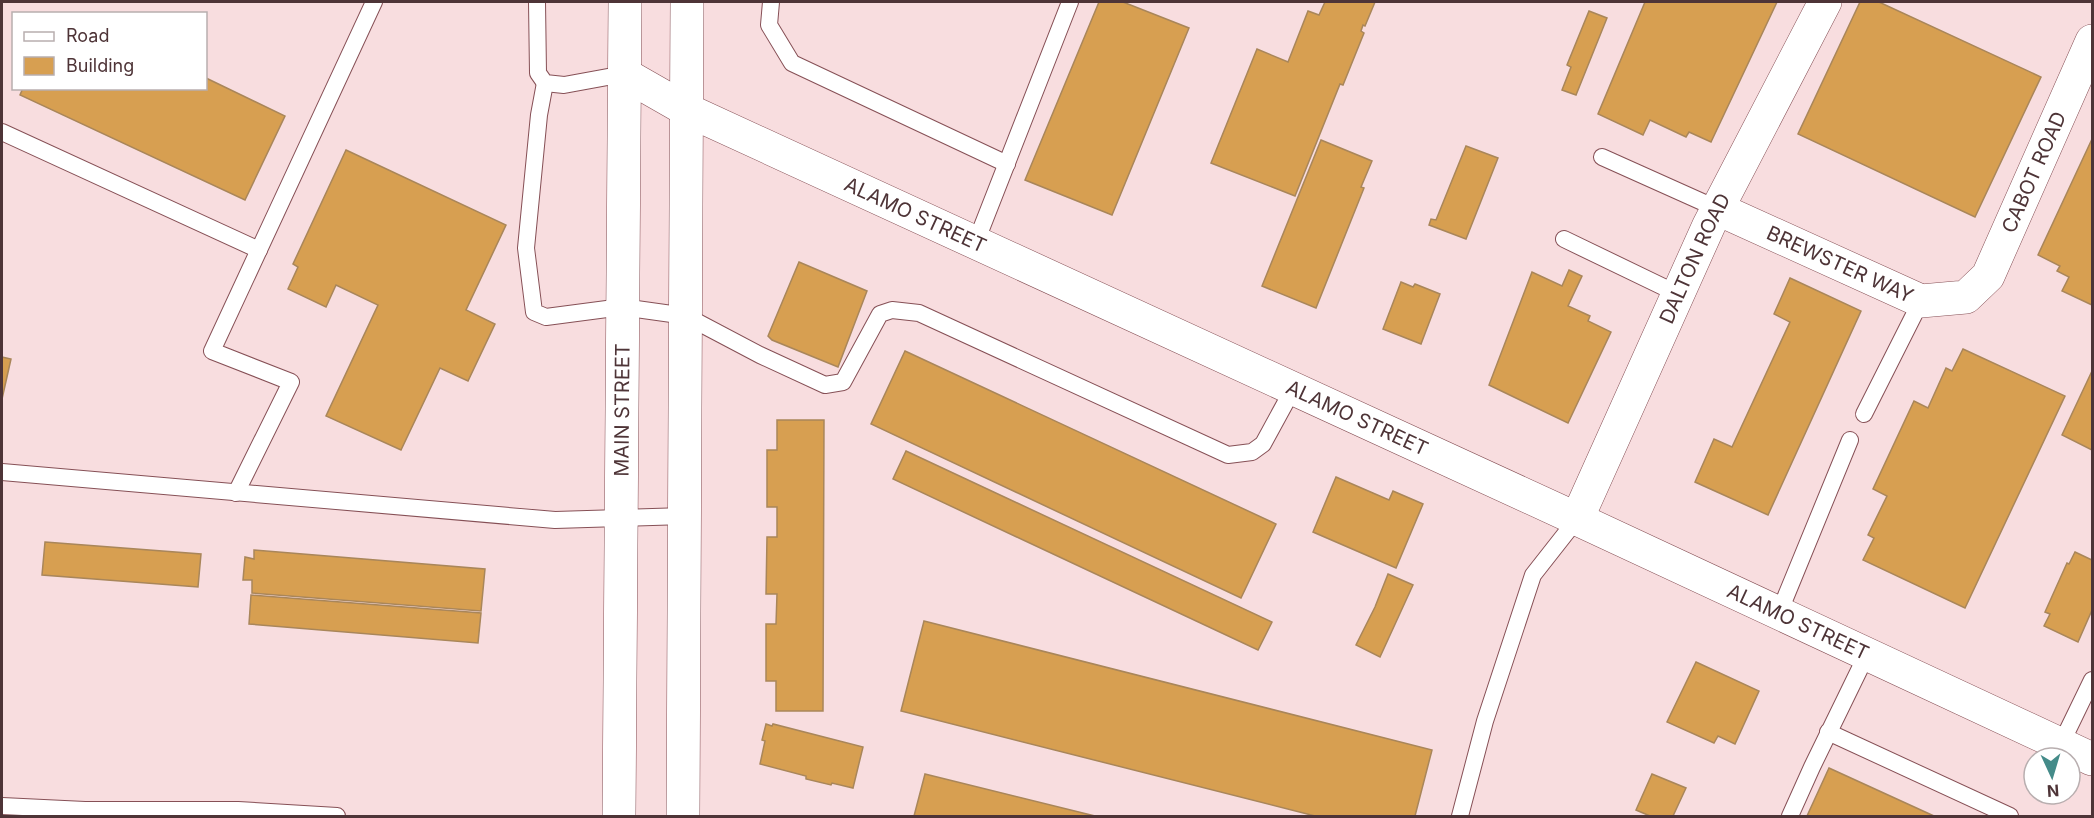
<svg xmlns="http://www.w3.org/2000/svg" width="2094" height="818" viewBox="0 0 2094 818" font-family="Inter,sans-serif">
	<rect width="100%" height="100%" fill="#f8dddf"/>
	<g fill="#d79f51" stroke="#a9865a" stroke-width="1.5">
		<polygon points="1099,2 1123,2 1189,28 1112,215 1025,180"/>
		<polygon points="1325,2 1375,2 1365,26 1363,25 1361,31 1364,33 1343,85 1340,84 1295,196 1211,163 1257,49 1288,62 1308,11 1319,15"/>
		<polygon points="1645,2 1777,2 1711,142 1689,132 1686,137 1650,120 1643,135 1598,114"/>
		<polygon points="1860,2 1879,2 2041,77 1975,217 1798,134"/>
		<polygon points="1589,11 1607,18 1576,95 1562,90 1571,67 1567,65"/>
		<polygon points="206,78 285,116 245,200 20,95 23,88 206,88"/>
		<polygon points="2092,139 2092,305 2062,291 2069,277 2057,271 2060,266 2038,255"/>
		<polygon points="1321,140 1372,161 1361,187 1364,188 1316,308 1262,286"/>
		<polygon points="1466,146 1498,158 1466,239 1429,225 1431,219 1436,220"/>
		<polygon points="346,150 506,225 466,310 495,324 468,381 440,368 401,450 326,416 378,305 336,285 326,307 288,289 298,267 293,264"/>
		<polygon points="799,262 867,291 838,367 772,340 768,336"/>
		<polygon points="1569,270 1582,276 1568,306 1590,316 1588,321 1611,332 1568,423 1489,385 1532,272 1562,286"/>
		<polygon points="1790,278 1861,311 1768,515 1695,482 1714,439 1732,447 1790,322 1774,314"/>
		<polygon points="1401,282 1413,287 1415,284 1440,294 1421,344 1383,329"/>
		<polygon points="1963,349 2065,396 1965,608 1863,560 1874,538 1868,535 1887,496 1873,489 1914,401 1928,408 1946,368 1952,371"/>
		<polygon points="905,351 1276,524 1241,598 871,424"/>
		<polygon points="2,357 11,359 2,399"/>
		<polygon points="2092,371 2092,450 2062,435"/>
		<polygon points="777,420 824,420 823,711 776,711 776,681 766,681 766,624 776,624 777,594 766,594 767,537 777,537 777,507 767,507 767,450 777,450"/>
		<polygon points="906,451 1272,622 1258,650 893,479"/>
		<polygon points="1336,477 1389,500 1393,491 1423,504 1396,568 1313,532"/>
		<polygon points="45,542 201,554 198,587 42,575"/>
		<polygon points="254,550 485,569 481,611 252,593 252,580 243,580 245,557 254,559"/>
		<polygon points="2075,552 2092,560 2092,610 2078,642 2044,626 2050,614 2045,612 2067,563 2069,564"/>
		<polygon points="1388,574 1413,585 1380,657 1356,645 1375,607"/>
		<polygon points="251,595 481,613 478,643 249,624"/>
		<polygon points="924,621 1432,750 1415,816 1315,816 901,711"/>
		<polygon points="1696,662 1759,691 1735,744 1718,736 1714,743 1667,722"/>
		<polygon points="766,724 772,726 773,724 863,747 853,788 832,783 831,785 806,779 806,776 760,764 765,741 762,740"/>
		<polygon points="1829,768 1934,816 1807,816"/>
		<polygon points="925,774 1095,816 914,816"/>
		<polygon points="1652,774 1686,788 1673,816 1650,816 1636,810"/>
	</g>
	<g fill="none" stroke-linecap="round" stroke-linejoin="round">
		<defs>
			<g id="lane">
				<polyline points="537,2 538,73 545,83 564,85 624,74"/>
				<polyline points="771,2 769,25 792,63 1007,164"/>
				<polyline points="545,83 539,115 526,248 534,312 546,317 622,307 686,316 760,355 825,385 843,382 880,314 892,310 919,313 1228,455 1252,452 1263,444 1293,389"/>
				<polyline points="2,132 259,250"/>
				<polyline points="1602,157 1718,209"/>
				<polyline points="1564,239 1678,294"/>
				<polyline points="976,242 1070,2"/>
				<polyline points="1864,414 1921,301"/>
				<polyline points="2,472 555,520 685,516"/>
				<polyline points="236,493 291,382 212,351 374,2"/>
				<polyline points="1779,613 1850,440"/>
				<polyline points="1828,732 2010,816"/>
				<polyline points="2061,744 2092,680"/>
				<polyline points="2,806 85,810 238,810 337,816"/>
				<polyline points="1460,816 1485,721 1533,575 1577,519"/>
				<polyline points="1790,816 1812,767 1867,654"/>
			</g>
			<g id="street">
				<path id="s1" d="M624 74 687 110 1577 519 2092 759"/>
				<path id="s2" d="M1718 209 1921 301 1966 297 1988 276 2092 41"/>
				<path id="s3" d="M1577 519 1709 225 1825 2"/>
			</g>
			<g id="primary">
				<path id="s4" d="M619 816 625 2"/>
				<polyline points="683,816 687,2"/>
			</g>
		</defs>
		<use href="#lane" stroke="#865056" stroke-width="18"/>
		<use href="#street" stroke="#865056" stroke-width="34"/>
		<use href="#primary" stroke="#865056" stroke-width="34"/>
		<use href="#lane" stroke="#fff" stroke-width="16"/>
		<use href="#street" stroke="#fff" stroke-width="33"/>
		<use href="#primary" stroke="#fff" stroke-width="33"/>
	</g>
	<g text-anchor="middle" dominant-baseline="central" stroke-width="5" stroke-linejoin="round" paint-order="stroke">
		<g font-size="20" fill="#4e3437" stroke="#fff">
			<text stroke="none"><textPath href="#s2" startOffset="412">CABOT ROAD</textPath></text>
			<text stroke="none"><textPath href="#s1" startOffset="324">ALAMO STREET</textPath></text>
			<text stroke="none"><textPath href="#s3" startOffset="286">DALTON ROAD</textPath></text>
			<text stroke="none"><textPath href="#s2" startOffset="134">BREWSTER WAY</textPath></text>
			<text stroke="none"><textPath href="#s4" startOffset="406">MAIN STREET</textPath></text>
			<text stroke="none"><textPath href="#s1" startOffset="810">ALAMO STREET</textPath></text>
			<text stroke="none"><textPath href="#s1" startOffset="1296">ALAMO STREET</textPath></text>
		</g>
	</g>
	<rect width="2094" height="818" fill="none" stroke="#4e3437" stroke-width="6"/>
	<rect x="12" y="12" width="195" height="78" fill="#ffffff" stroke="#b8aeaf" stroke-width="1.5"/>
	<rect x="24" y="32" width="30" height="9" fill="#ffffff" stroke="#b8aeaf" stroke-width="1.5"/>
	<text x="66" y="42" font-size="18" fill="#4e3437">Road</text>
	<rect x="24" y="57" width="30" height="18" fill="#d79f51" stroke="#b8aeaf" stroke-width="1.5"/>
	<text x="66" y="72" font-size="18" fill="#4e3437">Building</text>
	<g transform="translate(2052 776) rotate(176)"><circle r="28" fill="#ffffff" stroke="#b8aeaf" stroke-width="1.5"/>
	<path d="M0-4.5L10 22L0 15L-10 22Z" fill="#448b89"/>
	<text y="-9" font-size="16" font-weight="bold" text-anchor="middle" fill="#4e3437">N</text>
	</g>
</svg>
